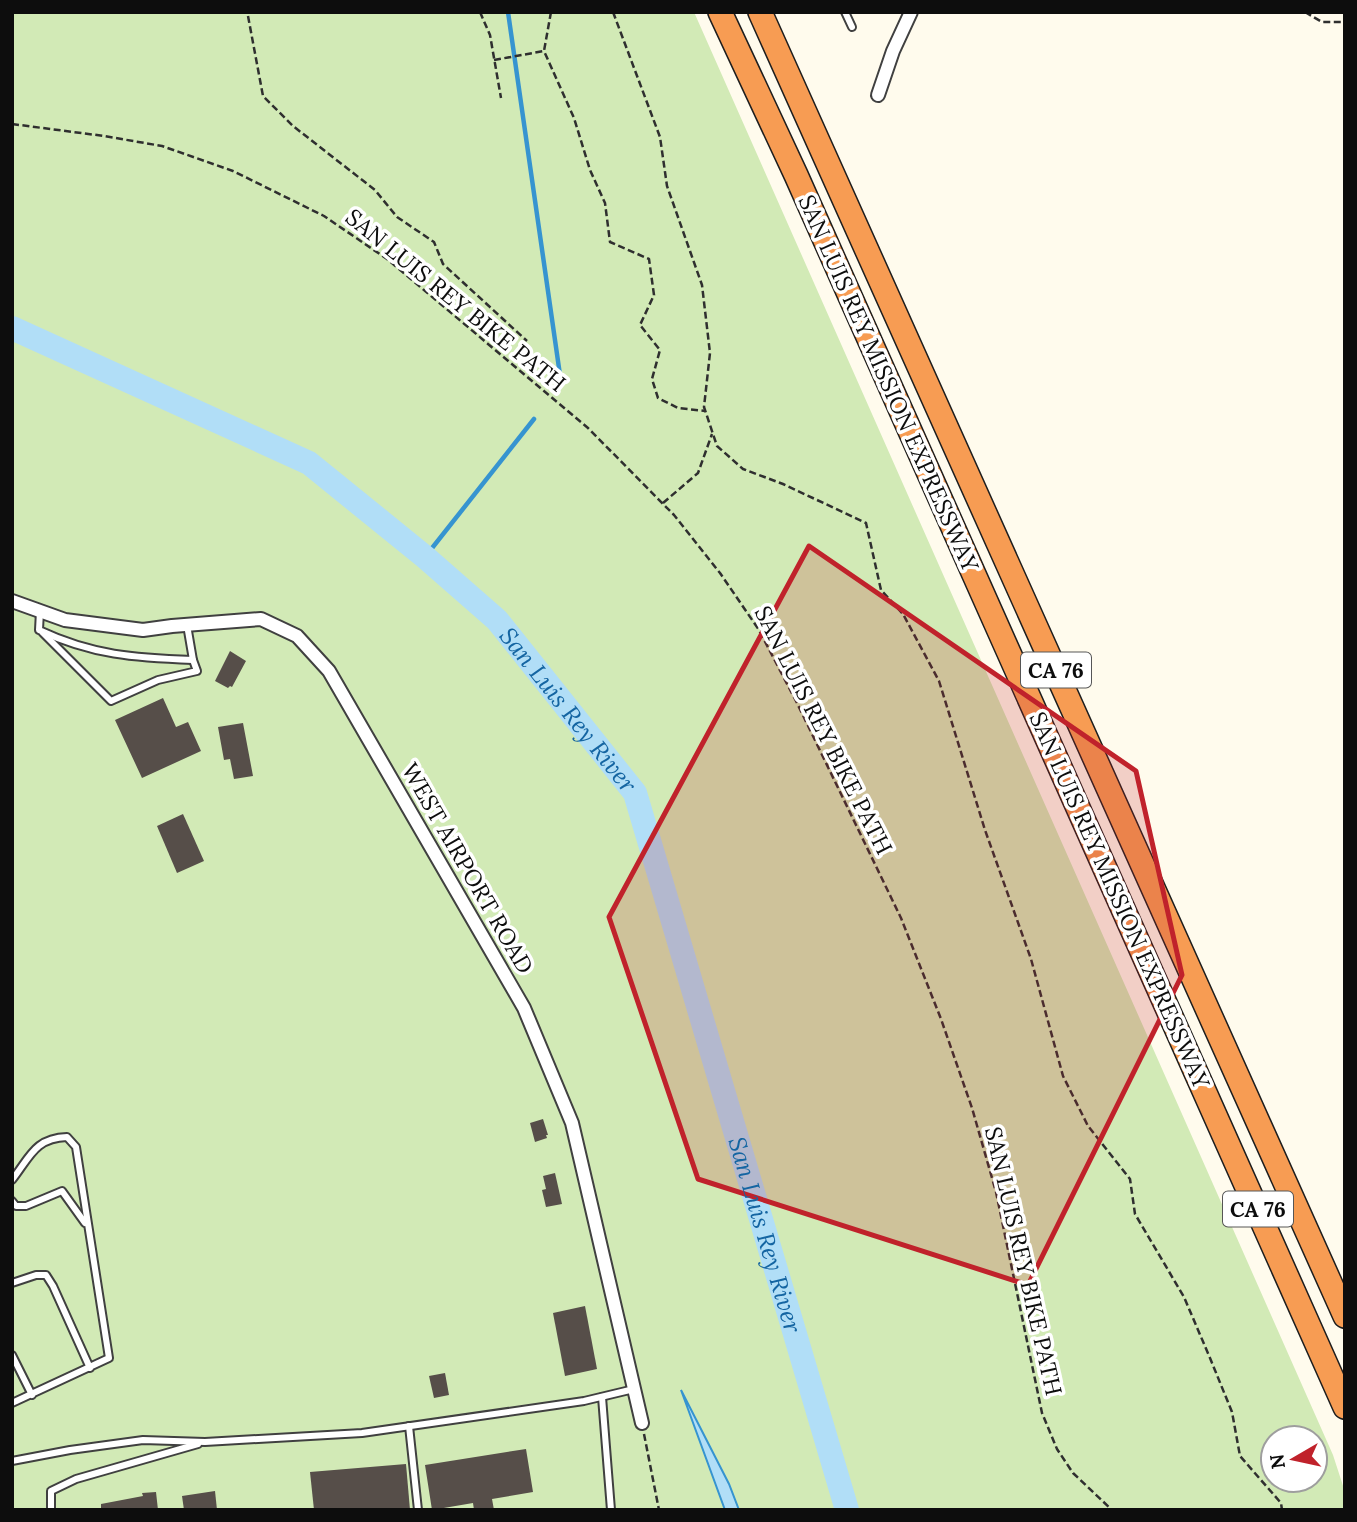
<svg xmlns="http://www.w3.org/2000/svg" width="1357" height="1522" viewBox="0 0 1357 1522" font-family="Lora,serif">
	<rect width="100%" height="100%" fill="#fffbed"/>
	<path fill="#d2eab6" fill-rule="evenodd" d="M12 12H694L1333 1455 1345 1492V1510H739L729 1484 683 1396 725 1510H12ZM1273 1438H1315V1480H1273Z"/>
	<polygon fill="#b1def7" stroke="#3694d0" stroke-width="2" points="681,1390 729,1484 739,1510 725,1510"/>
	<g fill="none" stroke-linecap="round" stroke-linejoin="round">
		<g stroke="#3694d0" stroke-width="4.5">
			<polyline points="508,12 561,382"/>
			<polyline points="425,557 534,419"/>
		</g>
		<path stroke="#b1def7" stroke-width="24" id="s1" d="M12 328 309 463 425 557 497 620 635 793 847 1510"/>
	</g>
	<g fill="#564e49">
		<polygon points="230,651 246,661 232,687 230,686 228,688 215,681"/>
		<polygon points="163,698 176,727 188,722 201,751 142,778 115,720"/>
		<polygon points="243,723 253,776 234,779 230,759 224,760 218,727"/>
		<polygon points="183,814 204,861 177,873 157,826"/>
		<polygon points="543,1119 548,1135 546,1135 547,1138 535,1142 530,1123"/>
		<polygon points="555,1173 562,1204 546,1207 542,1190 546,1189 543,1176"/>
		<polygon points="585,1306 597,1369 565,1376 553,1313"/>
		<polygon points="445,1373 449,1395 434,1398 429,1376"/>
		<polygon points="526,1449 533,1492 492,1499 494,1510 474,1510 473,1503 432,1510 425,1465"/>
		<polygon points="406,1464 410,1510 314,1510 310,1472"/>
		<polygon points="215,1491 217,1510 184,1510 182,1496"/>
		<polygon points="156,1492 158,1510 101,1510 101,1504 143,1496 142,1493"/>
	</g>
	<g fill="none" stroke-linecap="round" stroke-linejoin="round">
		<defs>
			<g id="lane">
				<polyline points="845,12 852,27"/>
				<path d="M40 611 39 630C92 655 135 658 193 660L187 625"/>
				<polyline points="43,633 111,701 158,680 197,671 193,660"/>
				<path d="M12 1180C30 1157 35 1138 67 1137L76 1147 109 1358 12 1403"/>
				<polyline points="12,1201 16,1206 26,1206 62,1191 85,1223"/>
				<polyline points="12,1283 36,1275 46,1275 53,1286 90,1368"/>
				<polyline points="12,1355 32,1395"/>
				<polyline points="602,1397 611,1510"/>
				<polyline points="409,1426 418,1510"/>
				<polyline points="12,1461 70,1450 143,1440 205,1442 362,1433 584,1401 634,1389"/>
				<polyline points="51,1510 51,1491 76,1479 198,1444"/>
			</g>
			<g id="street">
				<polyline points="878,95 893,51 911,12"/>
				<polyline points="12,601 65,620 143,630 172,626 261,619 297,636 329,671 524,1008 572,1123 642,1423"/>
			</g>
			<g id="highway">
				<polyline points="720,12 796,175 1345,1407"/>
				<polyline points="760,12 1345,1316"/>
			</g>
		</defs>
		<use href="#lane" stroke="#404040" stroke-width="10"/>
		<use href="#street" stroke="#404040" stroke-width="16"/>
		<use href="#highway" stroke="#1e1e1e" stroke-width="26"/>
		<g stroke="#2f2f2f" stroke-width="2.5" stroke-dasharray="7 3.5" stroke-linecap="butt">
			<polyline points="480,12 490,35 501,98"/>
			<polyline points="551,12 544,51 574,118 590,170 605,203 610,242 649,259 654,295 640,325 660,350 652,379 658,398 678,408 705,411"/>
			<polyline points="613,12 660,137 667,186 702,285 710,353 704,407 717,446 743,469 783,484 866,523 881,590 903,614 939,681 985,830 1031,959 1063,1076 1088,1126 1130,1179 1135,1214 1184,1297 1210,1358 1232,1412 1240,1456 1281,1503 1282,1510"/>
			<polyline points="1305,12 1322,22 1345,22"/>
			<polyline points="248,16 263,96 293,126 375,190 397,217 434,242 443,264 527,341"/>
			<polyline points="494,60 544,51"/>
			<polyline points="12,124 104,136 162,146 233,171 324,216 387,259 588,428 674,515 720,573 759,630 797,703 901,918 941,1019 972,1108 996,1192 1042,1413 1057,1449 1073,1473 1112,1510"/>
			<polyline points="663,503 698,473 712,434"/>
			<polyline points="644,1434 659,1510"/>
		</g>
		<use href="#lane" stroke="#fff" stroke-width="6"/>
		<use href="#street" stroke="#fff" stroke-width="12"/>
		<use href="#highway" stroke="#f79c53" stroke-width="23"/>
	</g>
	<path fill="#c0222b" fill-opacity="0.2" stroke="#c0222b" stroke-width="5" stroke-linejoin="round" d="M809 546 1136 771 1182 975 1028 1285 698 1179 609 917Z"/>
	<g text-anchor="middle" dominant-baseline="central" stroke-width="7" stroke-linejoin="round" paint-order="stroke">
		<g fill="#fff" stroke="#565656" stroke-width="2">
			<rect x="1021" y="652.5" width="70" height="35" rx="5"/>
			<rect x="1223" y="1191.5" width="70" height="35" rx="5"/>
		</g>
		<g font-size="21" font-weight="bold" fill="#0d0d0d">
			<text x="1056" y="670">CA 76</text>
			<text x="1258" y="1209">CA 76</text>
		</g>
		<g font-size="23" fill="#0d0d0d" stroke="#fff">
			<text transform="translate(456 300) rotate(39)">SAN LUIS REY BIKE PATH</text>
			<text transform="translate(889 383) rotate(66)">SAN LUIS REY MISSION EXPRESSWAY</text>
			<text transform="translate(824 730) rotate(63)">SAN LUIS REY BIKE PATH</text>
			<text transform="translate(468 868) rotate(60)">WEST AIRPORT ROAD</text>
			<text transform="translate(1120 900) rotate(66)">SAN LUIS REY MISSION EXPRESSWAY</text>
			<text transform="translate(1024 1261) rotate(77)">SAN LUIS REY BIKE PATH</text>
		</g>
		<g font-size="24" font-style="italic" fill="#1465a2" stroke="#fff">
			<text stroke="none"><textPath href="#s1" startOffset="686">San Luis Rey River</textPath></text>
			<text stroke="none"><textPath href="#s1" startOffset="1253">San Luis Rey River</textPath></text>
		</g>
	</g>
	<rect width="1357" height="1522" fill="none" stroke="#0d0d0d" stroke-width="28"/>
	<g transform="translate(1294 1459) rotate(261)"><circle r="33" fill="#ffffff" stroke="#9e9e9e" stroke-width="2"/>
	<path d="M0-5L12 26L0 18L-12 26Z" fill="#c0222b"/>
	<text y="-10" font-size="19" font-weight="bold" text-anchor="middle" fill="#0d0d0d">N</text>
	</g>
</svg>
